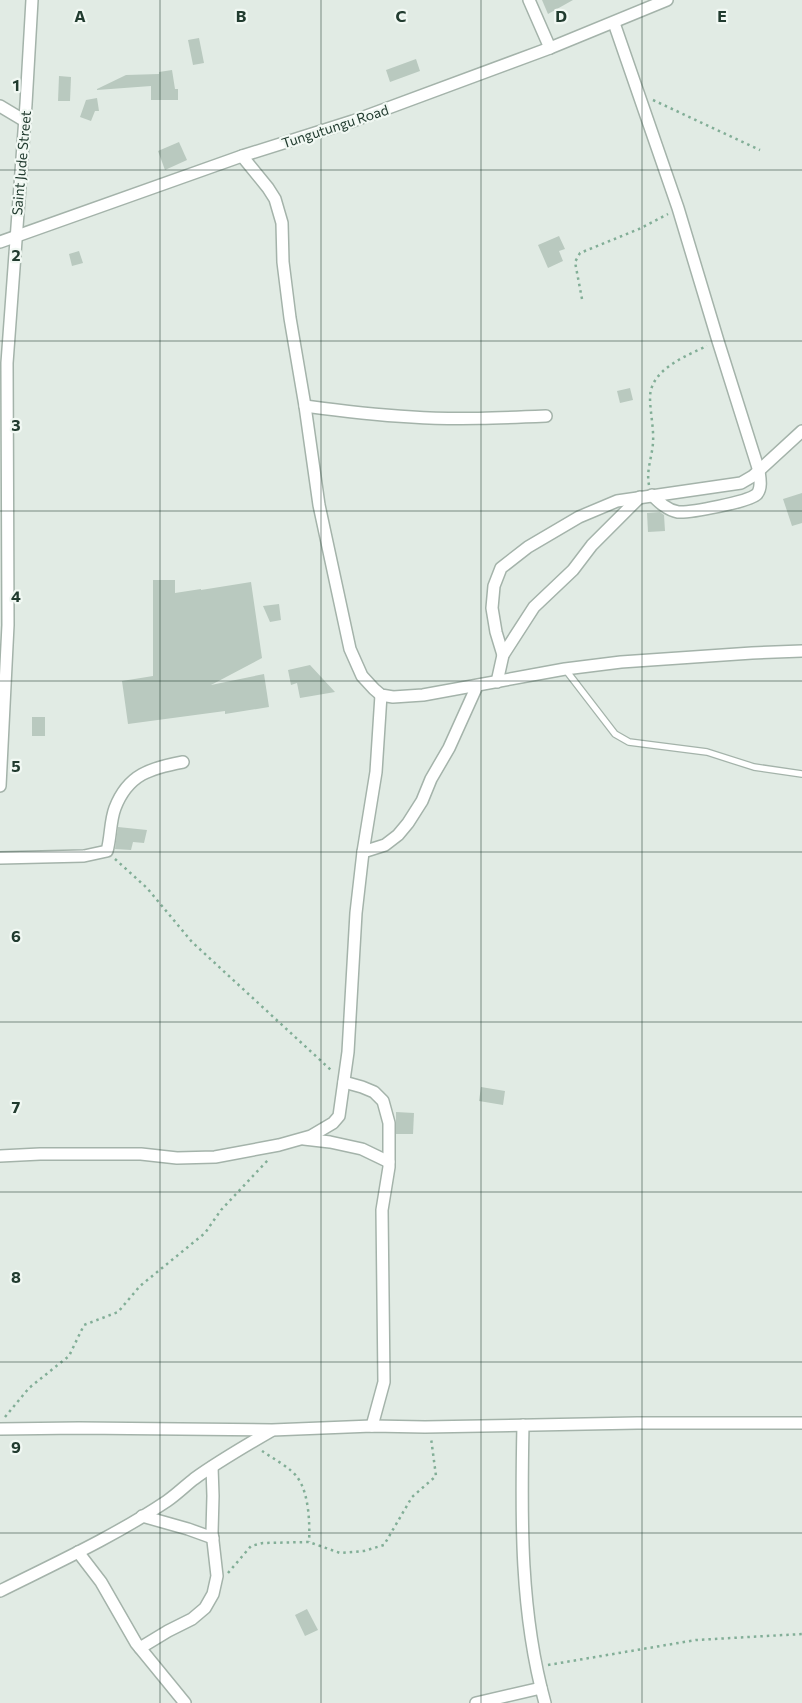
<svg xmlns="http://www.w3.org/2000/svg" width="802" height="1703" viewBox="0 0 802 1703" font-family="Commissioner,sans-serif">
	<rect width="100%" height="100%" fill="#e1ebe4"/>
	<g fill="#b9c9bf">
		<polygon points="542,0 573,0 548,14"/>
		<polygon points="199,38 204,63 193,65 188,40"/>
		<polygon points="416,59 420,71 390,82 386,70"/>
		<polygon points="172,70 175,89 178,89 178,100 151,100 151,86 97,90 97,89 126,75 159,74 159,72"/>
		<polygon points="59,76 71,77 70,101 58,101"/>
		<polygon points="97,98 99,111 95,111 91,121 80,117 86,100"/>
		<polygon points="179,142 187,160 165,170 158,151"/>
		<polygon points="559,236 565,249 559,251 563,261 548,268 538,245"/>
		<polygon points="79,251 83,263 72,266 69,254"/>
		<polygon points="630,388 633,400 620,403 617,391"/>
		<polygon points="802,493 802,523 792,526 783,499"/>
		<polygon points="660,512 664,515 665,531 648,532 647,513"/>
		<polygon points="153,580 175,580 175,593 201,589 201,590 251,582 262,658 211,685 264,674 269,707 225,714 225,711 128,724 122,681 153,676"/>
		<polygon points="279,604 281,620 270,622 263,606"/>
		<polygon points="310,665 335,692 300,698 297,683 291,685 288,670"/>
		<rect x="32" y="717" width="13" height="19"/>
		<polygon points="118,827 147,830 144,843 133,842 131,850 115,849"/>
		<polygon points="481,1087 505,1091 503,1105 479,1101"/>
		<polygon points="396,1112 414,1113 413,1134 396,1134"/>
		<polygon points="307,1609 318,1630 305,1636 295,1615"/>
	</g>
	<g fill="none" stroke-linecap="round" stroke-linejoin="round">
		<defs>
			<polyline id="service" points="565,669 615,734 629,742 707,752 754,767 802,774"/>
			<g id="minor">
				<polyline points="529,0 550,48"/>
				<path d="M614 23 678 208 718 341 759 471C760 478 762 488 757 494 749 502 689 513 678 512 667 510 659 502 652 495"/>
				<polyline points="0,106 25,121"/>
				<polyline points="242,156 268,188 275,199 282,223 283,262 290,318 305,406 319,505 350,649 362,676 374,689 381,695 393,697 423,695 565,669 621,662 752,653 802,651"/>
				<polyline points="0,242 242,156 353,121 550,48 667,0"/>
				<path d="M305 406C341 411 376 415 412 417 456 420 501 418 546 416"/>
				<polyline points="503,655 496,632 492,608 494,586 501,568 528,547 579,517 617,501 741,483 753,476 802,431"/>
				<polyline points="497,682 503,655 534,607 573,570 592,545 640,497"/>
				<polyline points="0,786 8,625 7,363 26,104 32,0"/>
				<polyline points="363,852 385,845 398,835 408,823 422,801 431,779 449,748 477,686"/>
				<path d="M0 858 84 856 107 851C111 837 110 821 115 808 128 774 151 768 183 762"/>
				<polyline points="344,1082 362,1087 374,1092 383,1101 389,1123 389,1167 382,1210 384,1382 372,1426"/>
				<polyline points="304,1139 330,1142 362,1149 389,1162"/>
				<polyline points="0,1156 40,1154 141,1154 177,1158 215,1157 279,1145 311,1136 333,1123 339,1116 348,1052 356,913 363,852 376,772 381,695"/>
				<path d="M523 1425C521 1518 520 1613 545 1703"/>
				<polyline points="0,1429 79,1428 272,1430 372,1426 425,1427 637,1423 802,1423"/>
				<polyline points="142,1516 188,1529 213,1538"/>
				<polyline points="78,1552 101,1582 136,1643 185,1703"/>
				<path d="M0 1591C56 1563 115 1536 167 1501 177 1494 185 1486 194 1479 219 1461 245 1446 271 1431"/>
				<polyline points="140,1648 168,1631 192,1619 205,1608 213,1594 217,1576 212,1532 213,1496 212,1467"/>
				<polyline points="476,1703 541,1688"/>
			</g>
		</defs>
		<use href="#service" stroke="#a4b3aa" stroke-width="8"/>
		<use href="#minor" stroke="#a4b3aa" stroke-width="14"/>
		<g stroke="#82ae97" stroke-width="2.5" stroke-dasharray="2.5 4" stroke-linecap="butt">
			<polyline points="653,100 760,150"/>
			<polyline points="582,299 575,262 580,253 639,229 668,214"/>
			<path d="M649 485C646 471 652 457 653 443 654 428 650 412 650 397 651 369 686 356 707 346"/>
			<polyline points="115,859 147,888 192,942 332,1071"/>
			<polyline points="5,1417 29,1388 69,1356 84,1325 118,1312 140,1286 205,1233 221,1210 268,1160"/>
			<path d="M262 1451C271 1457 292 1469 297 1477 309 1492 310 1524 309 1542"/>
			<polyline points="228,1573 251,1546 263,1543 309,1542 340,1553 364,1551 384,1545 412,1497 436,1476 431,1438"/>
			<polyline points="548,1665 696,1640 802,1634"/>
		</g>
		<use href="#service" stroke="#fff" stroke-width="5.5"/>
		<use href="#minor" stroke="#fff" stroke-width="11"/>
	</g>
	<path fill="none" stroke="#213b2f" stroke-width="1" stroke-opacity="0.55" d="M160 0V1703M321 0V1703M481 0V1703M642 0V1703M0 170H802M0 341H802M0 511H802M0 681H802M0 852H802M0 1022H802M0 1192H802M0 1362H802M0 1533H802"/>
	<g text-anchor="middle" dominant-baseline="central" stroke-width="4.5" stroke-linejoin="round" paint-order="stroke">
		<g font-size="14" fill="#213b2f" stroke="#f1f8f3">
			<text transform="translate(335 126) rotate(-18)">Tungutungu Road</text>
			<text transform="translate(21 163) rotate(-85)">Saint Jude Street</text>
		</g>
	</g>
	<g font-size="16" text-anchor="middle" font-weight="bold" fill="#213b2f" stroke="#f1f8f3" stroke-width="4.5" stroke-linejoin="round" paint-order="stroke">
		<text x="80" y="22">A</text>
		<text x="241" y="22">B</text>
		<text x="401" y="22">C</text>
		<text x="561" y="22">D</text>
		<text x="722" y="22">E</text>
		<text x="16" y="91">1</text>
		<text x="16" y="261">2</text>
		<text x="16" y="431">3</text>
		<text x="16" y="602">4</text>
		<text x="16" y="772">5</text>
		<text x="16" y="942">6</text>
		<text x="16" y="1113">7</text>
		<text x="16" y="1283">8</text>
		<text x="16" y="1453">9</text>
	</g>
</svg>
